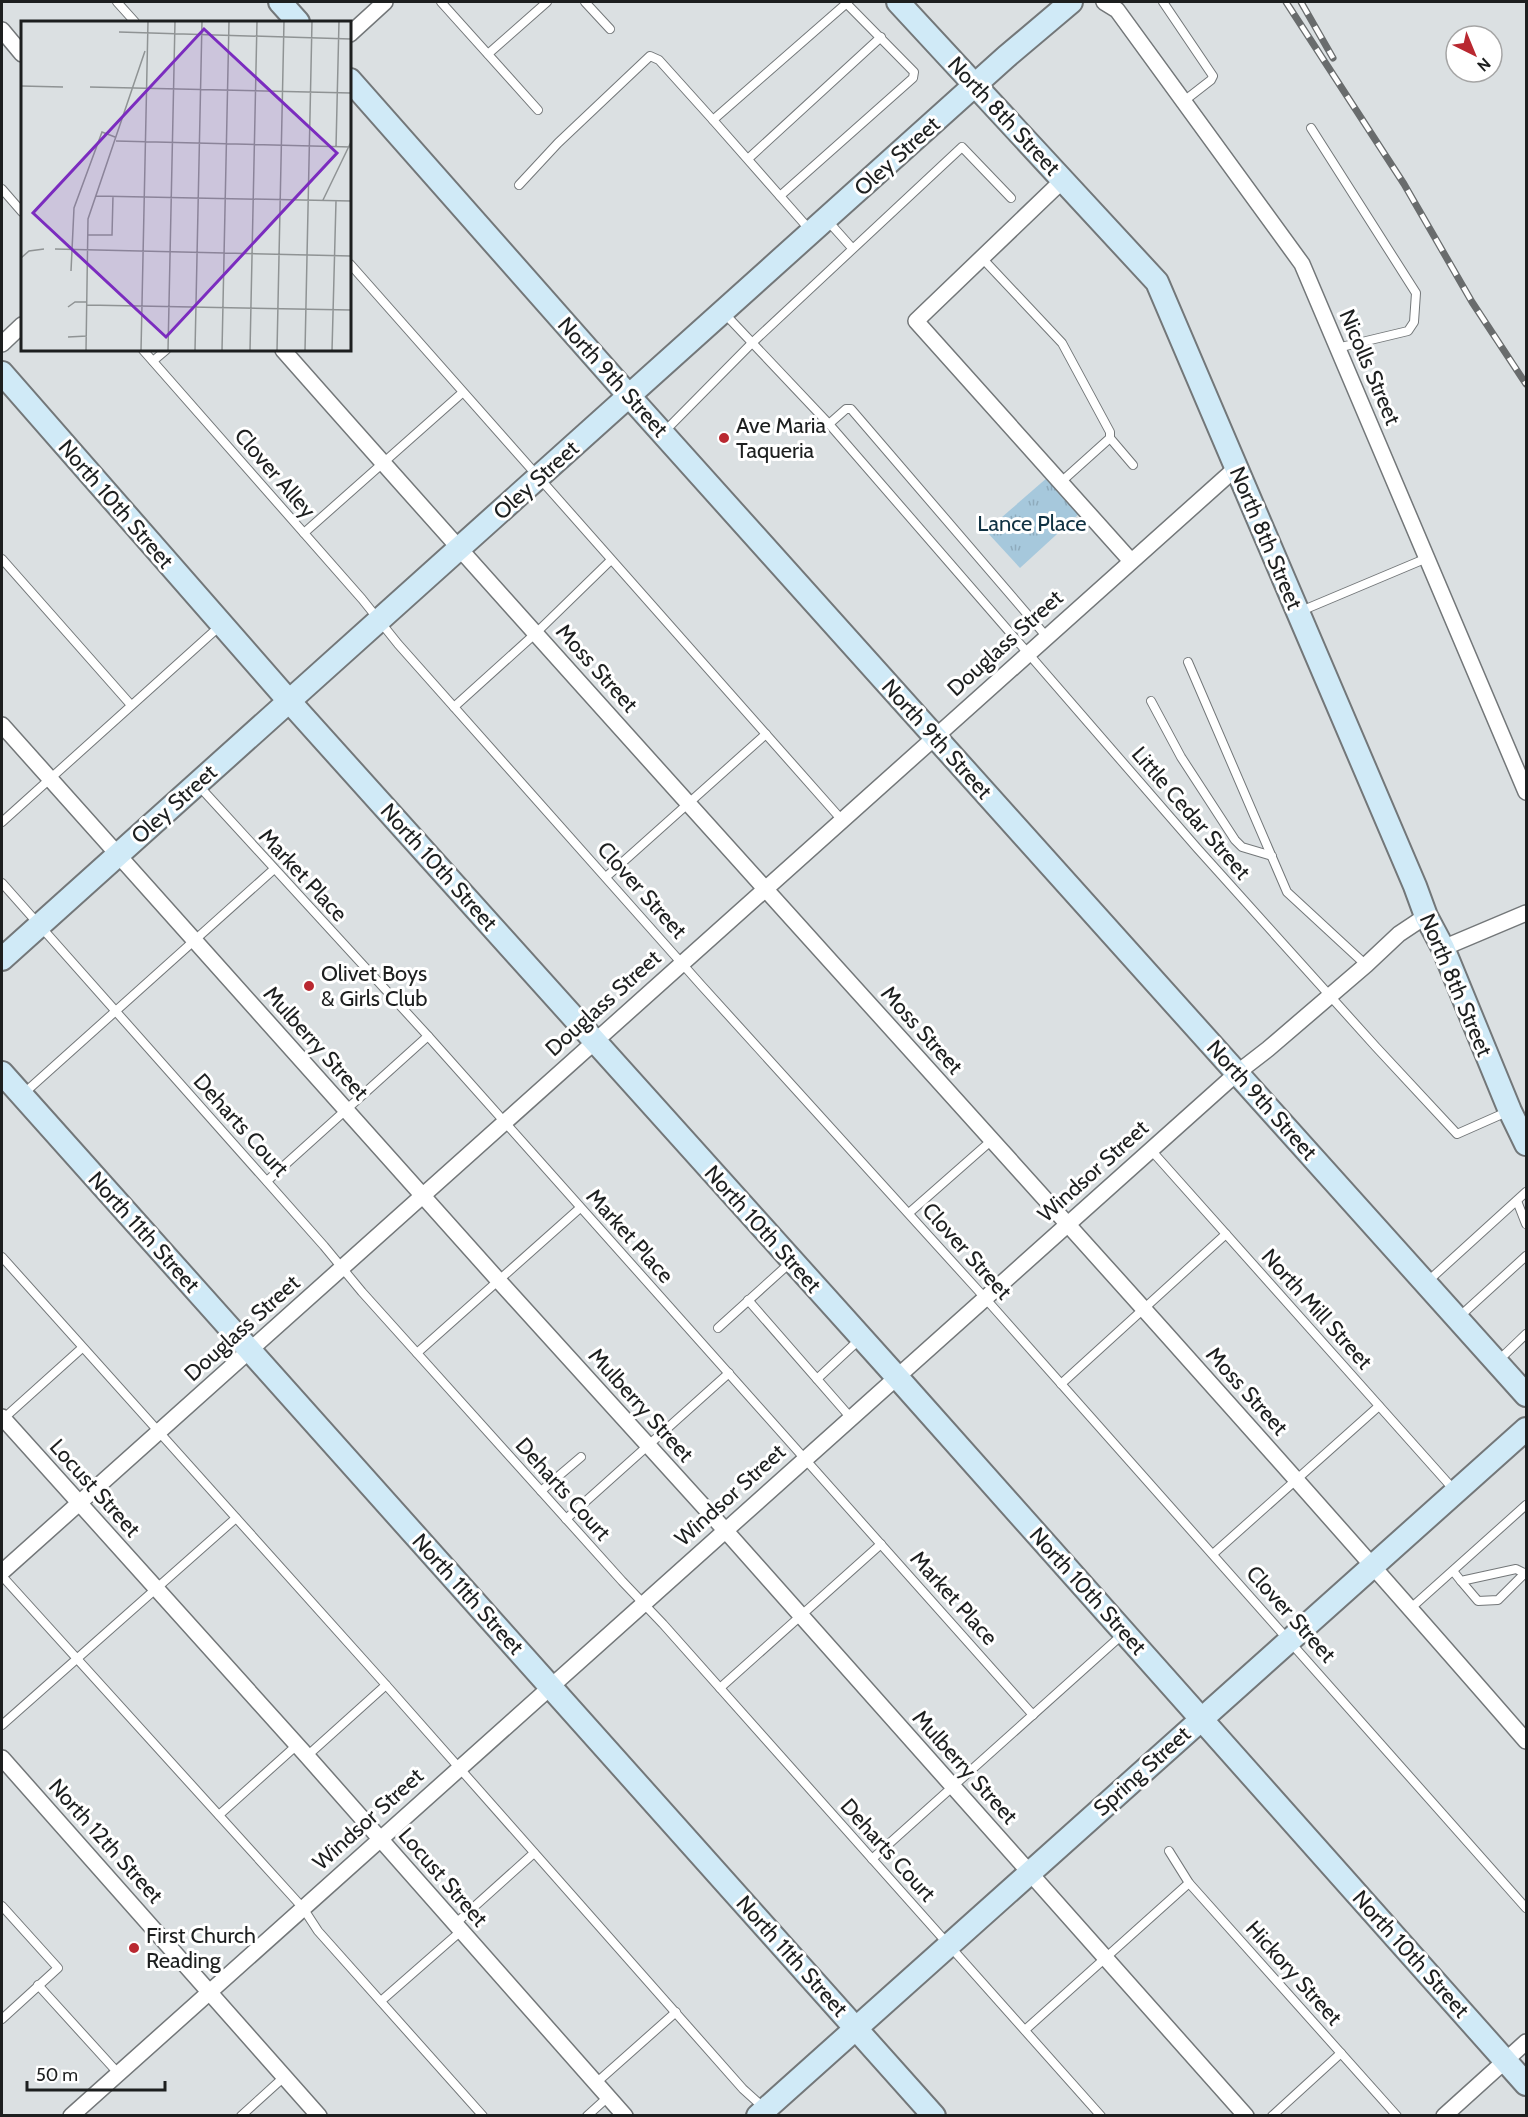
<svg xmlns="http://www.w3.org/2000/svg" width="1528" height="2117" viewBox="0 0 1528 2117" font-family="Cabin,sans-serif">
	<defs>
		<pattern id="park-tufts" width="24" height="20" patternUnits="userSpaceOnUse" patternTransform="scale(1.5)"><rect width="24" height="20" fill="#a6c8dc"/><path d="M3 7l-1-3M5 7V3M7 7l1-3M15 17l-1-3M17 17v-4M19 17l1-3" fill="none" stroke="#8eabbc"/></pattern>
	</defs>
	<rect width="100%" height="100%" fill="#dbe0e2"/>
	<polygon fill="url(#park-tufts)" points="1048,477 1080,513 1020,568 986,531"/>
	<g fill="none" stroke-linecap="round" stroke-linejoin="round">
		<defs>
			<g id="lane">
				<polyline points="117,2 135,22"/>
				<polyline points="441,2 538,110"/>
				<polyline points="585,2 610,29"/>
				<polyline points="1163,2 1213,76 1211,80 1184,101"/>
				<polyline points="488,54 547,2"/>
				<polyline points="1311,128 1416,293 1414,322 1408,331 1337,348"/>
				<polyline points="749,158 881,37"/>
				<polyline points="519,185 558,143 650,56 659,60 713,120"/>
				<polyline points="2,189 22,212"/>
				<polyline points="780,196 913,78 914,72 846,3"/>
				<polyline points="827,220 852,248"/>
				<polyline points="809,229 713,120 848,2"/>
				<polyline points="982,258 1062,343 1110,432 1110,438 1133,465"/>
				<polyline points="350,264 841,819"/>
				<polyline points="724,313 829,424 1197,848 1376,1047 1457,1134 1509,1111"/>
				<polyline points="143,350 362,599 398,644 701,985 985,1298 1526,1908"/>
				<polyline points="153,361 166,350"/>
				<polyline points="829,424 846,409 851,409 1046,636"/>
				<polyline points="664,432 752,343 962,147 1011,198"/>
				<polyline points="1061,482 1110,438"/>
				<polyline points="304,533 462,393"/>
				<polyline points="2,559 131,705"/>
				<polyline points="1301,611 1427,558"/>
				<polyline points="1188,662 1287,892 1366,965"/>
				<polyline points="1151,701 1181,757 1235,840 1242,847 1272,856"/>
				<polyline points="454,707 536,633 611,560"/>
				<polyline points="198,785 428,1036 1033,1715"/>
				<polyline points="2,822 221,625"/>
				<polyline points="606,877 766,734"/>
				<polyline points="2,883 324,1246 362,1292 622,1581 663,1624 1101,2116"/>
				<polyline points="22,1095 273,870"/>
				<polyline points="1151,1150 1455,1491"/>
				<polyline points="267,1181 428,1036"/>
				<polyline points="1517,1201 1526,1224"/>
				<polyline points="909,1213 992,1140"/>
				<polyline points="2,1257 386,1685 743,2089 764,2108"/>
				<polyline points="1427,1282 1526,1192"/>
				<polyline points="748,1300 851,1418"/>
				<polyline points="1459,1317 1526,1256"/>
				<polyline points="718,1328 791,1262"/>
				<polyline points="417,1353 580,1208"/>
				<polyline points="1499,1360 1526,1334"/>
				<polyline points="817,1379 860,1339"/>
				<polyline points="1061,1384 1226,1234"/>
				<polyline points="3,1419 82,1348"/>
				<polyline points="541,1491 581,1457"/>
				<polyline points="566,1519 729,1373"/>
				<polyline points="1213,1554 1379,1406"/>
				<polyline points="1453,1571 1461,1581 1516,1569 1526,1574"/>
				<polyline points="2,1576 303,1908 318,1931 483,2116"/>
				<polyline points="1461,1581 1478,1601 1498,1600 1525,1573"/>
				<polyline points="1411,1608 1526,1505"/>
				<polyline points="720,1688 881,1544"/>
				<polyline points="2,1725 236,1518"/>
				<polyline points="307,1756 386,1685"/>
				<polyline points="219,1815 297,1745"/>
				<polyline points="1169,1851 1189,1883 1397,2116"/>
				<polyline points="872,1859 1123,1634"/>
				<polyline points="2,1906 58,1968 2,2019"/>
				<polyline points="455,1924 534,1853"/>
				<polyline points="38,1985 118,2073"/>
				<polyline points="381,2001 461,1931"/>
				<polyline points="1025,2030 1189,1883"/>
				<polyline points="596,2083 676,2012"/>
				<polyline points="241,2116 284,2077"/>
				<polyline points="587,2116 608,2097"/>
				<polyline points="1272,2116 1341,2053"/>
			</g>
			<g id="street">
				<polyline points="1104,2 1117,10 1302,264 1526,792"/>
				<polyline points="2,30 22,54"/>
				<polyline points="350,34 385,2"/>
				<polyline points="1063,180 916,321 1131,561"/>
				<polyline points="2,344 22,325"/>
				<path d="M283 350C694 816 1118 1272 1526 1741"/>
				<polyline points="2,725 499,1281 725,1530 1246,2116"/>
				<polyline points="1443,948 1526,913"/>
				<polyline points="2,1417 307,1756 625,2116"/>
				<polyline points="2,1572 1236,468"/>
				<polyline points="2,1758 319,2116"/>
				<polyline points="71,2116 1237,1073 1268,1049 1366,965 1399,934 1426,916"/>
				<polyline points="1444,2116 1526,2042"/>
			</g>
			<g id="secondary">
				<polyline points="280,2 298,22"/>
				<polyline points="898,2 1157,282 1415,886 1426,916 1443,948 1510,1111 1526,1144"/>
				<polyline points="350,80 630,397 1526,1395"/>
				<polyline points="2,373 289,701 897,1377 1526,2084"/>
				<polyline points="2,959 1006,57 1071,2"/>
				<polyline points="2,1073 934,2116"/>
				<polyline points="758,2116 1526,1429"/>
			</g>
		</defs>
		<use href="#lane" stroke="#737779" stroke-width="10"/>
		<use href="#street" stroke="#737779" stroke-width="18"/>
		<use href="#secondary" stroke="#737779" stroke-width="26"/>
		<use href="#lane" stroke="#fff" stroke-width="8"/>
		<use href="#street" stroke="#fff" stroke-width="15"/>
		<use href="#secondary" stroke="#d0eaf7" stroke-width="22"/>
		<defs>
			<g id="rail">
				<polyline points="1286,2 1404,184 1472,302 1526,384"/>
				<polyline points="1301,2 1333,58"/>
			</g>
		</defs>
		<use href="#rail" stroke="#696c6d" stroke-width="7"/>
		<use href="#rail" stroke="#fff" stroke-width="4.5" stroke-dasharray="14" stroke-linecap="butt"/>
	</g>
	<g fill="#b92830" stroke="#fff" stroke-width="2">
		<circle cx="724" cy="438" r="6"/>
		<circle cx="309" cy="986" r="6"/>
		<circle cx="134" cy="1948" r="6"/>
	</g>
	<g text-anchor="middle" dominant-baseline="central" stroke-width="6" stroke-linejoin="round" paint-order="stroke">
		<g font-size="22" fill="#1d1f1f" stroke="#fff">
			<text transform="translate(1004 116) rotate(47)">North 8th Street</text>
			<text transform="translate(897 156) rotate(-42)">Oley Street</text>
			<text transform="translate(1370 367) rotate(67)">Nicolls Street</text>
			<text transform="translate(613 377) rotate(48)">North 9th Street</text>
			<text transform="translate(275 473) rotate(49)">Clover Alley</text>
			<text transform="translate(536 480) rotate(-42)">Oley Street</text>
			<text transform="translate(116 504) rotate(49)">North 10th Street</text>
			<text transform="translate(1266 538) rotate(67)">North 8th Street</text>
			<text transform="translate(1005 643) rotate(-42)">Douglass Street</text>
			<text transform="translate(597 668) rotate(48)">Moss Street</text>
			<text transform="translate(937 739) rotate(48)">North 9th Street</text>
			<text transform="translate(174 804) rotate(-42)">Oley Street</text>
			<text transform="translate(1191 813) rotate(49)">Little Cedar Street</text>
			<text transform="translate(439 867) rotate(48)">North 10th Street</text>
			<text transform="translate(303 875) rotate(47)">Market Place</text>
			<text transform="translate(642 890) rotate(48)">Clover Street</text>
			<text transform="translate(1456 985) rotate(67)">North 8th Street</text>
			<text transform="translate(603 1003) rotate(-42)">Douglass Street</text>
			<text transform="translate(922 1030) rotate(48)">Moss Street</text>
			<text transform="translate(316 1043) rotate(48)">Mulberry Street</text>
			<text transform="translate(1262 1100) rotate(48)">North 9th Street</text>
			<text transform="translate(241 1125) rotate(48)">Deharts Court</text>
			<text transform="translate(1093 1171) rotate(-42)">Windsor Street</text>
			<text transform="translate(763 1229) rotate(48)">North 10th Street</text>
			<text transform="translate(144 1232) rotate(48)">North 11th Street</text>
			<text transform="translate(630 1236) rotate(48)">Market Place</text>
			<text transform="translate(967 1251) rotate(48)">Clover Street</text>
			<text transform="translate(1317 1309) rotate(48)">North Mill Street</text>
			<text transform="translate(242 1328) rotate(-42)">Douglass Street</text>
			<text transform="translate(1247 1391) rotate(48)">Moss Street</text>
			<text transform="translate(641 1405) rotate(48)">Mulberry Street</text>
			<text transform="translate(95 1488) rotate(48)">Locust Street</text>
			<text transform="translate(563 1489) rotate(48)">Deharts Court</text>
			<text transform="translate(730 1495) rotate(-42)">Windsor Street</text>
			<text transform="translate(1088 1591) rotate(48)">North 10th Street</text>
			<text transform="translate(468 1594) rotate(48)">North 11th Street</text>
			<text transform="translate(954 1598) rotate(48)">Market Place</text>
			<text transform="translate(1291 1614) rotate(48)">Clover Street</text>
			<text transform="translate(965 1767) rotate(48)">Mulberry Street</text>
			<text transform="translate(1142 1771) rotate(-42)">Spring Street</text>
			<text transform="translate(368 1819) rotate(-42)">Windsor Street</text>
			<text transform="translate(106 1841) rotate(48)">North 12th Street</text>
			<text transform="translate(888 1850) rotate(48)">Deharts Court</text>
			<text transform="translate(443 1877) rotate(49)">Locust Street</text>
			<text transform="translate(1411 1954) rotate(48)">North 10th Street</text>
			<text transform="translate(792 1956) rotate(48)">North 11th Street</text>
			<text transform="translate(1294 1973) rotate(48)">Hickory Street</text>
		</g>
		<g font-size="22" fill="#1d1f1f" stroke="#fff" text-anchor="start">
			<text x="736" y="425">Ave Maria<tspan x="736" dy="25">Taqueria</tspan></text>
			<text x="321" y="973">Olivet Boys<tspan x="321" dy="25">&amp; Girls Club</tspan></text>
			<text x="146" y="1935">First Church<tspan x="146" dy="25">Reading</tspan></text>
		</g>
		<g font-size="22" fill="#103243" stroke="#fff">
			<text x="1032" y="523">Lance Place</text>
		</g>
	</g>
	<g transform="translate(21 21)">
		<rect width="330" height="330" fill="#dbe0e2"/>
		<path fill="none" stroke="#8f9394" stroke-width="1.5" d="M98 11 330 18M0 65 42 66M69 66 330 72M95 120 330 126M315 126 318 0M75 175 330 180M302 179 330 121M67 214H91L92 175M34 228 330 235M0 237 8 230 23 228M50 250 53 187 81 111 94 116M66 284 330 289M47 286 54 281H66M47 316 66 315M65 330 67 198 124 30M120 330 127 0M147 330 154 0M174 330 181 0M201 330 208 0M229 330 236 0M256 330 263 0M284 330 291 0M311 330 315 180"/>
		<path fill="#7b2cbf" fill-opacity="0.15" stroke="#7b2cbf" stroke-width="3" d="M183 8 316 132 145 316 12 192Z"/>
		<rect width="330" height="330" fill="none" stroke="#1d1f1f" stroke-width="3"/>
	</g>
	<rect width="1528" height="2117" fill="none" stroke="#1d1f1f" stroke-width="6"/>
	<g transform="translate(1474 54) rotate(137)"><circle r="28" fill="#ffffff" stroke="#a5a5a5" stroke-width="1.5"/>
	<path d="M0-4.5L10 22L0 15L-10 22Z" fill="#b92830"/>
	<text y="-9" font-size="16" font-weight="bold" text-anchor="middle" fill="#1d1f1f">N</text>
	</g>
	<path d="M27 2081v9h138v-9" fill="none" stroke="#1d1f1f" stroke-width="3"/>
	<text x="36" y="2081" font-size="18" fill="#1d1f1f" stroke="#ffffff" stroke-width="4.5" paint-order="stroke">50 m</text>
</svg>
